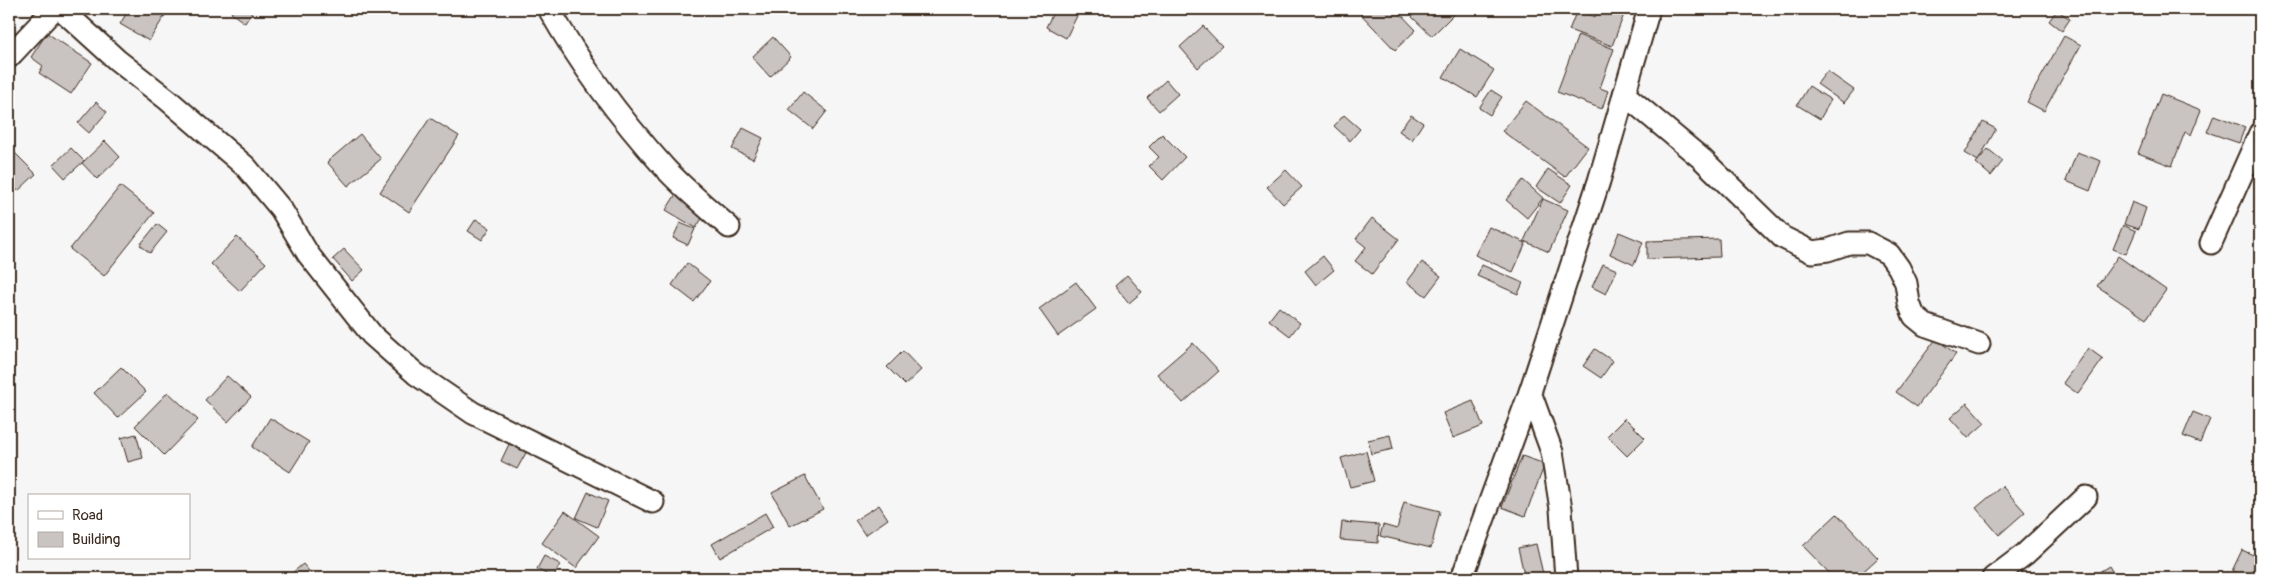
<svg xmlns="http://www.w3.org/2000/svg" width="2269" height="587" viewBox="0 0 2269 587" font-family="Pangolin,sans-serif">
	<rect width="100%" height="100%" fill="#f7f6f6"/>
	<filter id="ink" filterUnits="userSpaceOnUse"><feTurbulence type="fractalNoise" baseFrequency=".02" numOctaves="2"/><feDisplacementMap in="SourceGraphic" scale="10" xChannelSelector="R" yChannelSelector="G"/><feConvolveMatrix kernelMatrix="1 2 1 2 8 2 1 2 1" color-interpolation-filters="sRGB"/></filter>
	<g filter="url(#ink)">
		<g fill="#c9c3c1" stroke="#3b2a1e">
			<polygon points="129,9 161,9 167,12 149,41 120,24"/>
			<polygon points="234,9 254,9 245,23 231,13"/>
			<polygon points="1055,9 1067,9 1078,14 1066,38 1046,27"/>
			<polygon points="1356,9 1396,9 1416,30 1395,50"/>
			<polygon points="1420,9 1459,9 1432,36 1412,17"/>
			<polygon points="1598,9 1626,9 1612,46 1569,30 1577,10 1595,17"/>
			<polygon points="2057,10 2070,19 2062,31 2049,21"/>
			<polygon points="1203,26 1222,46 1198,68 1180,47"/>
			<polygon points="47,33 92,63 71,94 39,73 43,66 31,57"/>
			<polygon points="1578,35 1614,49 1600,88 1608,91 1602,109 1557,92"/>
			<polygon points="2064,36 2081,45 2044,111 2027,102"/>
			<polygon points="773,37 791,57 770,77 752,57"/>
			<polygon points="1460,49 1494,70 1477,97 1443,77"/>
			<polygon points="1827,71 1854,90 1844,103 1817,84"/>
			<polygon points="1166,80 1178,94 1159,111 1147,98"/>
			<polygon points="1809,86 1831,100 1820,119 1797,105"/>
			<polygon points="1491,90 1502,97 1490,115 1479,108"/>
			<polygon points="803,92 827,111 813,129 789,110"/>
			<polygon points="2161,94 2201,110 2191,135 2185,132 2172,166 2138,153"/>
			<polygon points="1526,101 1588,147 1565,177 1502,131"/>
			<polygon points="96,102 107,112 89,133 78,123"/>
			<polygon points="1344,115 1360,129 1350,141 1334,126"/>
			<polygon points="1411,115 1423,123 1412,140 1399,131"/>
			<polygon points="2214,115 2245,127 2239,143 2207,132"/>
			<polygon points="430,118 459,136 409,212 380,192"/>
			<polygon points="1983,122 1996,129 1978,161 1965,153"/>
			<polygon points="743,128 763,138 753,159 732,149"/>
			<polygon points="360,134 381,159 348,186 327,162"/>
			<polygon points="1162,134 1185,157 1163,180 1149,166 1159,157 1149,147"/>
			<polygon points="105,141 120,157 97,179 82,163"/>
			<polygon points="10,148 36,174 18,191 9,181"/>
			<polygon points="71,148 84,161 65,178 53,165"/>
			<polygon points="1988,149 2003,161 1991,176 1976,163"/>
			<polygon points="2077,152 2101,161 2090,191 2066,181"/>
			<polygon points="1548,169 1572,185 1560,203 1536,187"/>
			<polygon points="1286,170 1302,187 1283,204 1267,187"/>
			<polygon points="1523,180 1543,198 1527,218 1506,200"/>
			<polygon points="120,186 154,213 104,276 70,249"/>
			<polygon points="676,194 706,212 696,228 666,210"/>
			<polygon points="1543,199 1568,210 1549,252 1524,241"/>
			<polygon points="2132,202 2146,208 2139,229 2124,224"/>
			<polygon points="1372,218 1399,239 1372,274 1355,261 1366,247 1356,239"/>
			<polygon points="476,219 490,228 482,240 468,231"/>
			<polygon points="680,223 695,229 688,245 673,238"/>
			<polygon points="157,224 167,232 150,253 140,245"/>
			<polygon points="2123,225 2136,231 2126,254 2113,249"/>
			<polygon points="1489,227 1526,243 1513,272 1475,255"/>
			<polygon points="1619,232 1643,242 1634,265 1610,254"/>
			<polygon points="237,237 266,263 240,291 211,264"/>
			<polygon points="1719,239 1720,257 1647,259 1647,241"/>
			<polygon points="344,249 364,270 352,281 333,259"/>
			<polygon points="1323,256 1334,270 1316,285 1305,271"/>
			<polygon points="2118,256 2166,290 2146,319 2097,286"/>
			<polygon points="1422,262 1441,276 1426,296 1407,282"/>
			<polygon points="687,263 710,281 694,302 672,285"/>
			<polygon points="1603,264 1617,270 1606,294 1592,287"/>
			<polygon points="1482,265 1523,283 1518,294 1477,276"/>
			<polygon points="1127,275 1142,292 1129,303 1115,286"/>
			<polygon points="1076,282 1096,309 1058,336 1039,309"/>
			<polygon points="1279,307 1300,323 1290,336 1269,320"/>
			<polygon points="1936,339 1956,354 1917,407 1896,392"/>
			<polygon points="1193,343 1219,371 1183,403 1157,374"/>
			<polygon points="2088,348 2103,359 2078,394 2063,383"/>
			<polygon points="1595,349 1613,361 1601,378 1583,366"/>
			<polygon points="903,351 921,370 905,385 887,367"/>
			<polygon points="121,367 146,392 118,418 94,393"/>
			<polygon points="227,376 251,397 228,422 205,400"/>
			<polygon points="168,392 198,420 164,455 135,426"/>
			<polygon points="1473,401 1483,426 1453,438 1443,413"/>
			<polygon points="1967,403 1985,423 1968,438 1950,418"/>
			<polygon points="2193,412 2210,419 2200,443 2183,436"/>
			<polygon points="270,418 309,442 290,472 252,447"/>
			<polygon points="1625,418 1645,438 1627,456 1607,436"/>
			<polygon points="136,434 143,458 128,462 121,438"/>
			<polygon points="1390,435 1393,449 1371,454 1368,440"/>
			<polygon points="510,442 527,451 517,469 501,461"/>
			<polygon points="1366,451 1374,481 1350,487 1341,458"/>
			<polygon points="1522,456 1545,464 1525,516 1502,507"/>
			<polygon points="805,476 823,509 790,526 772,493"/>
			<polygon points="2002,486 2025,512 1999,535 1976,508"/>
			<polygon points="588,492 608,501 597,527 576,518"/>
			<polygon points="1404,502 1440,511 1431,548 1380,536 1383,525 1397,529"/>
			<polygon points="879,505 888,519 865,535 855,520"/>
			<polygon points="565,511 599,536 576,568 542,543"/>
			<polygon points="765,513 773,527 720,558 712,544"/>
			<polygon points="1837,514 1878,558 1856,578 1834,578 1803,546"/>
			<polygon points="1342,522 1379,525 1378,543 1340,540"/>
			<polygon points="1536,544 1544,578 1525,578 1518,548"/>
			<polygon points="2242,550 2260,558 2251,578 2232,571"/>
			<polygon points="544,556 560,564 553,578 537,569"/>
			<polygon points="303,564 315,578 286,578"/>
			<polygon points="2109,566 2116,578 2092,578 2091,577"/>
		</g>
		<g fill="none" stroke-linecap="round" stroke-linejoin="round">
			<defs>
				<g id="street">
					<polyline points="61,9 117,60 168,100 246,167 281,209 308,254 372,335 416,374 473,413 653,502"/>
					<path d="M549 9C581 66 620 118 664 167 684 189 708 208 729 227"/>
					<polyline points="9,57 54,9"/>
					<polyline points="1624,94 1702,159 1782,237 1812,252 1828,250 1849,243 1868,243 1889,254 1899,268 1906,283 1909,303 1914,316 1925,325 1979,344"/>
					<polyline points="2211,243 2260,133"/>
					<polyline points="1530,392 1552,452 1561,509 1566,578"/>
					<polyline points="1462,578 1530,392 1599,181 1649,9"/>
					<polyline points="1993,578 2025,554 2086,497"/>
				</g>
			</defs>
			<use href="#street" stroke="#3b2a1e" stroke-width="25"/>
			<use href="#street" stroke="#fff" stroke-width="21"/>
		</g>
	</g>
	<rect width="2269" height="587" fill="none" stroke="#fff" stroke-width="30"/>
	<rect x="15" y="15" width="2239" height="557" fill="none" stroke="#3b2a1e" stroke-width="2" filter="url(#ink)"/>
	<rect x="28" y="494" width="162" height="65" fill="#ffffff" stroke="#b1aaa5"/>
	<rect x="38" y="511" width="25" height="8" fill="#ffffff" stroke="#b1aaa5"/>
	<text x="72" y="520" font-size="15" fill="#3b2a1e">Road</text>
	<rect x="38" y="532" width="25" height="15" fill="#c9c3c1" stroke="#b1aaa5"/>
	<text x="72" y="544" font-size="15" fill="#3b2a1e">Building</text>
</svg>
